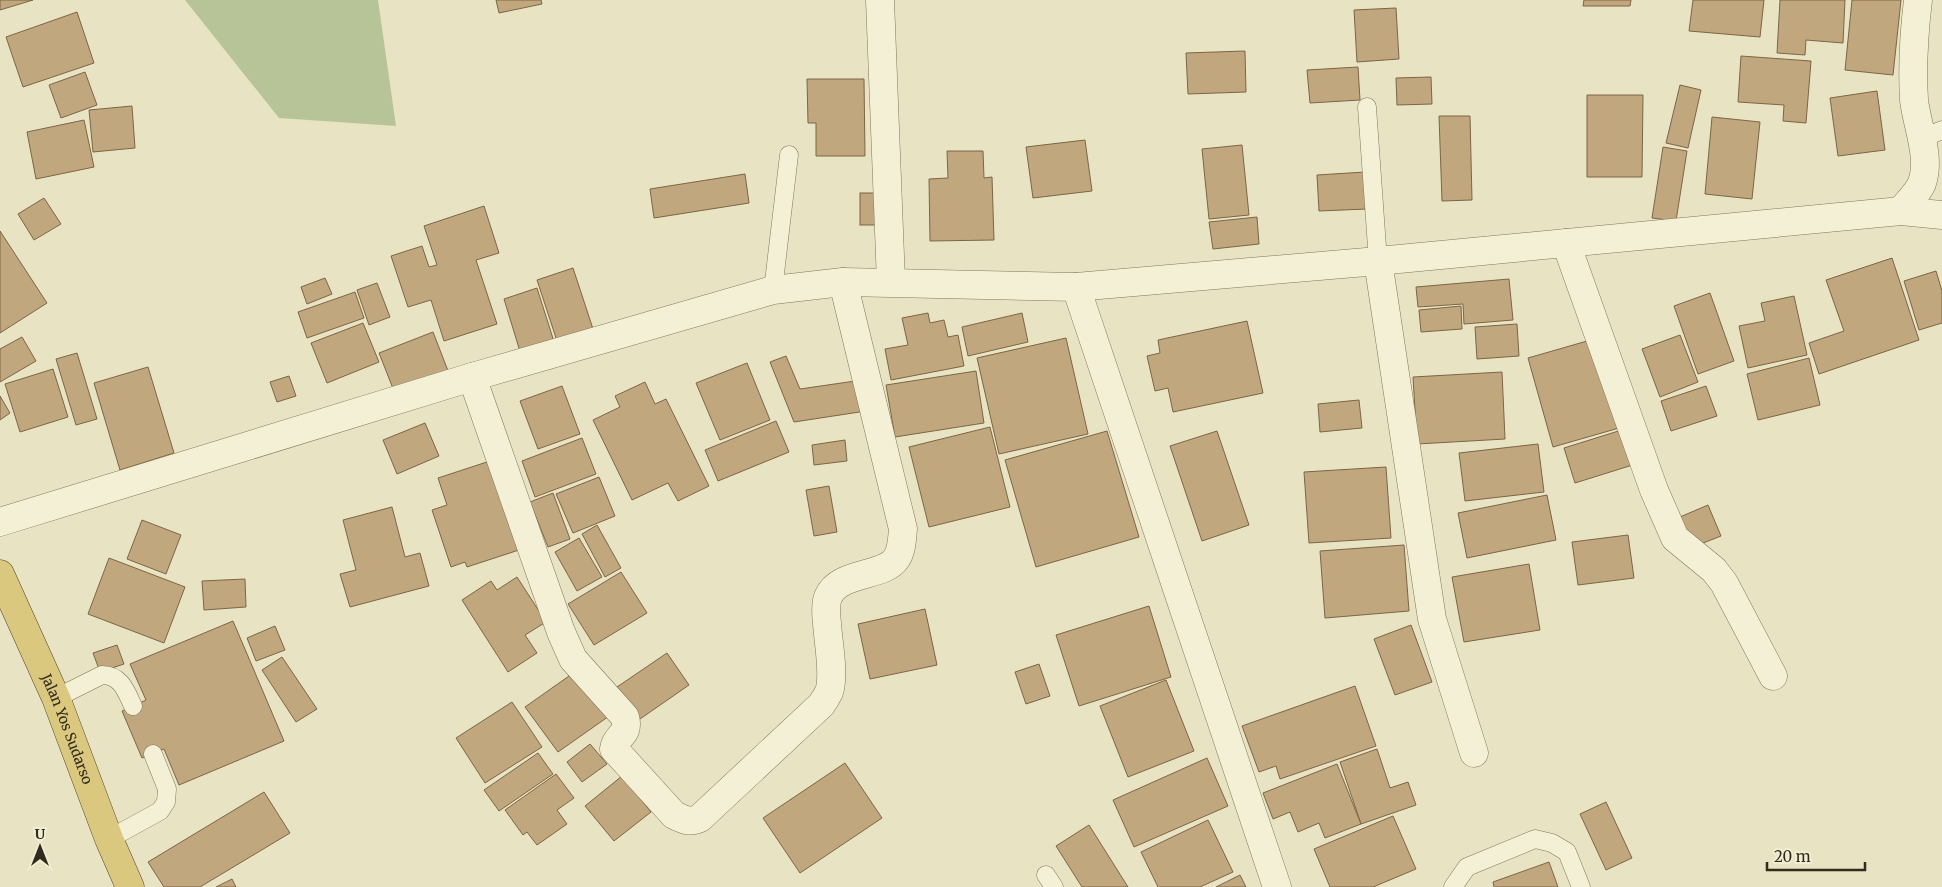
<svg xmlns="http://www.w3.org/2000/svg" width="1942" height="887" viewBox="0 0 1942 887" font-family="Merriweather,serif">
	<rect width="100%" height="100%" fill="#e8e4c3"/>
	<polygon fill="#b7c498" points="185,0 378,0 396,126 279,118"/>
	<g fill="#c1a77d" stroke="#7c6545">
		<polygon points="0,0 33,0 0,10"/>
		<polygon points="496,0 541,0 542,4 499,13"/>
		<polygon points="1584,0 1631,0 1630,6 1583,6"/>
		<polygon points="1693,0 1764,0 1760,37 1689,31"/>
		<polygon points="1780,0 1845,0 1843,43 1806,40 1805,55 1777,53"/>
		<polygon points="1852,0 1901,0 1893,75 1845,70"/>
		<polygon points="1396,8 1399,59 1357,62 1354,10"/>
		<polygon points="77,12 94,63 23,87 6,37"/>
		<polygon points="1245,51 1246,92 1188,94 1186,53"/>
		<polygon points="1741,56 1811,61 1806,123 1783,121 1784,105 1738,102"/>
		<polygon points="1358,67 1360,100 1310,103 1307,70"/>
		<polygon points="85,72 97,105 61,118 49,85"/>
		<polygon points="1431,77 1432,104 1397,105 1396,78"/>
		<polygon points="807,79 864,79 865,156 816,156 816,123 808,123"/>
		<polygon points="1680,85 1701,90 1688,148 1666,143"/>
		<polygon points="1877,91 1885,150 1838,156 1830,98"/>
		<polygon points="1587,95 1643,95 1642,177 1587,177"/>
		<polygon points="132,106 135,148 93,152 89,110"/>
		<polygon points="1439,116 1470,116 1472,200 1442,201"/>
		<polygon points="1712,117 1760,122 1752,199 1705,194"/>
		<polygon points="84,120 94,167 36,179 27,132"/>
		<polygon points="1085,140 1092,191 1033,198 1026,147"/>
		<polygon points="1242,145 1249,215 1209,219 1202,149"/>
		<polygon points="1663,147 1687,151 1676,221 1652,218"/>
		<polygon points="947,151 983,151 984,178 992,177 994,240 930,241 929,179 948,178"/>
		<polygon points="1365,172 1367,209 1319,211 1317,175"/>
		<polygon points="745,174 749,203 654,218 650,189"/>
		<rect x="860" y="193" width="21" height="32"/>
		<polygon points="44,198 61,224 34,240 18,214"/>
		<polygon points="484,206 499,253 476,260 497,324 444,341 431,300 408,307 391,256 422,246 429,267 437,265 424,226"/>
		<polygon points="1257,217 1259,244 1213,249 1209,222"/>
		<polygon points="0,231 47,303 0,333"/>
		<polygon points="1892,258 1919,340 1819,374 1809,343 1844,331 1826,280"/>
		<polygon points="573,268 594,332 558,344 537,280"/>
		<polygon points="1936,271 1942,291 1942,323 1919,330 1904,281"/>
		<polygon points="325,278 332,294 307,304 301,287"/>
		<polygon points="1509,279 1513,320 1464,324 1463,304 1418,307 1416,287"/>
		<polygon points="377,283 390,317 369,325 357,290"/>
		<polygon points="537,288 556,348 522,358 504,299"/>
		<polygon points="355,292 364,318 307,338 298,312"/>
		<polygon points="1710,293 1734,361 1698,374 1674,306"/>
		<polygon points="1794,296 1807,355 1748,368 1739,326 1765,321 1761,303"/>
		<polygon points="1461,306 1462,329 1421,332 1419,310"/>
		<polygon points="928,313 930,323 944,320 948,337 958,335 964,366 891,380 885,349 908,345 902,318"/>
		<polygon points="1022,313 1028,342 968,356 962,327"/>
		<polygon points="1247,321 1263,393 1173,412 1168,388 1155,391 1147,356 1160,353 1158,340"/>
		<polygon points="363,323 379,362 327,383 311,343"/>
		<polygon points="1517,324 1519,356 1477,359 1475,327"/>
		<polygon points="433,332 450,376 396,396 379,353"/>
		<polygon points="1680,335 1698,382 1660,397 1642,349"/>
		<polygon points="22,337 36,361 0,382 0,349"/>
		<polygon points="1066,338 1088,434 999,454 977,358"/>
		<polygon points="1594,339 1619,428 1553,447 1528,358"/>
		<polygon points="77,353 97,419 76,425 56,359"/>
		<polygon points="786,356 800,389 862,380 866,411 794,422 770,362"/>
		<polygon points="1809,358 1820,405 1758,420 1747,374"/>
		<polygon points="747,363 770,420 720,440 696,383"/>
		<polygon points="148,367 174,453 120,470 94,383"/>
		<polygon points="53,369 68,417 20,432 5,384"/>
		<polygon points="976,371 984,423 895,437 886,385"/>
		<polygon points="1502,372 1505,439 1417,444 1413,377"/>
		<polygon points="289,376 296,396 277,402 270,382"/>
		<polygon points="645,382 655,404 666,399 709,486 678,501 668,483 632,500 593,420 620,407 615,396"/>
		<polygon points="562,386 580,434 538,449 520,401"/>
		<polygon points="1706,386 1717,416 1671,431 1661,401"/>
		<polygon points="0,396 10,413 0,420"/>
		<polygon points="1359,400 1362,428 1320,432 1318,404"/>
		<polygon points="776,421 789,452 718,481 705,450"/>
		<polygon points="425,423 439,456 397,474 383,440"/>
		<polygon points="990,427 1010,507 929,527 909,447"/>
		<polygon points="1628,428 1639,463 1575,483 1564,448"/>
		<polygon points="1107,431 1139,537 1036,567 1005,460"/>
		<polygon points="1217,431 1249,525 1202,541 1170,446"/>
		<polygon points="582,438 596,474 535,497 522,461"/>
		<polygon points="845,440 847,461 814,465 812,445"/>
		<polygon points="1538,444 1544,492 1465,501 1459,453"/>
		<polygon points="496,459 525,548 467,567 465,562 451,567 432,510 447,505 438,478"/>
		<polygon points="1386,467 1391,538 1309,543 1304,472"/>
		<polygon points="599,477 615,516 573,533 556,494"/>
		<polygon points="829,486 837,532 814,536 806,490"/>
		<polygon points="553,493 570,539 548,547 530,502"/>
		<polygon points="1547,495 1556,540 1467,558 1458,513"/>
		<polygon points="1708,505 1721,536 1693,547 1680,517"/>
		<polygon points="392,507 405,557 420,553 429,586 350,607 340,574 356,570 343,520"/>
		<polygon points="142,520 181,535 166,574 127,559"/>
		<polygon points="597,525 621,568 605,577 582,534"/>
		<polygon points="1628,535 1634,578 1578,585 1572,542"/>
		<polygon points="579,538 602,577 577,591 555,552"/>
		<polygon points="1404,545 1409,611 1325,618 1320,551"/>
		<polygon points="109,558 185,587 164,643 88,614"/>
		<polygon points="1529,564 1540,630 1464,642 1452,577"/>
		<polygon points="621,572 647,613 594,645 568,604"/>
		<polygon points="517,577 546,622 525,635 537,653 508,672 462,600 491,581 497,590"/>
		<polygon points="245,579 246,607 204,610 202,581"/>
		<polygon points="1149,606 1171,677 1079,706 1056,635"/>
		<polygon points="925,609 937,665 870,679 858,624"/>
		<polygon points="233,621 284,741 179,785 164,749 142,758 122,711 146,700 130,664"/>
		<polygon points="1411,625 1432,682 1395,695 1374,639"/>
		<polygon points="275,626 285,650 256,661 247,638"/>
		<polygon points="117,645 124,664 100,672 93,653"/>
		<polygon points="667,653 689,685 640,719 617,687"/>
		<polygon points="282,657 317,709 296,722 262,670"/>
		<polygon points="1039,664 1050,696 1026,704 1015,672"/>
		<polygon points="579,669 612,714 558,752 525,707"/>
		<polygon points="1166,680 1194,751 1128,777 1100,706"/>
		<polygon points="1355,686 1376,746 1280,779 1276,766 1259,772 1242,726"/>
		<polygon points="512,702 542,747 485,783 456,738"/>
		<polygon points="590,744 607,764 582,782 567,762"/>
		<polygon points="1377,749 1390,788 1408,782 1416,805 1361,824 1340,762"/>
		<polygon points="538,753 553,774 499,811 484,790"/>
		<polygon points="1207,758 1228,806 1134,847 1113,800"/>
		<polygon points="845,763 882,818 800,873 763,818"/>
		<polygon points="1337,764 1361,824 1325,838 1319,823 1298,832 1290,812 1273,819 1263,793"/>
		<polygon points="556,774 574,798 557,810 567,824 537,845 527,832 523,835 505,810"/>
		<polygon points="622,776 651,812 614,841 585,806"/>
		<polygon points="264,792 290,833 200,887 164,887 148,862"/>
		<polygon points="1606,802 1632,858 1606,870 1580,814"/>
		<polygon points="1393,816 1416,869 1373,887 1330,887 1314,849"/>
		<polygon points="1208,820 1233,872 1200,887 1158,887 1141,852"/>
		<polygon points="1089,825 1128,887 1082,887 1056,846"/>
		<polygon points="1549,862 1558,887 1494,887 1493,882"/>
		<polygon points="1240,875 1246,887 1216,887"/>
		<polygon points="232,879 236,887 216,887"/>
	</g>
	<g fill="none" stroke-linecap="round" stroke-linejoin="round">
		<defs>
			<g id="service">
				<polyline points="1367,107 1378,261"/>
				<polyline points="1921,139 1942,130"/>
				<polyline points="773,290 789,155"/>
				<path d="M56 698 102 675C121 675 126 691 133 706"/>
				<polyline points="109,839 160,811 166,802 167,789 153,754"/>
				<polyline points="1046,875 1054,887"/>
				<polyline points="1453,887 1467,867 1535,839 1552,843 1567,852 1581,887"/>
			</g>
			<g id="minor">
				<polyline points="880,0 891,282"/>
				<path d="M1901 211C1907 203 1918 193 1922 183 1931 157 1917 126 1914 100 1912 66 1914 33 1918 0"/>
				<polyline points="1566,243 1654,490 1675,538 1714,570 1724,583 1773,676"/>
				<polyline points="1378,261 1432,619 1474,753"/>
				<polyline points="1076,287 1277,887"/>
				<path d="M472 377 561 632 573 659 625 717C630 736 616 734 614 749L674 815C684 820 690 823 700 818L821 705C824 701 827 696 829 692 835 675 828 642 827 623 826 615 825 605 828 597 839 571 884 577 896 559 902 551 902 538 903 529L843 282"/>
			</g>
			<polyline id="tertiary" points="0,522 472,377 773,290 843,282 1076,287 1378,261 1901,211 1942,215"/>
			<g id="trunk">
				<path id="s1" d="M0 574 56 698 109 839 130 887"/>
			</g>
		</defs>
		<use href="#service" stroke="#80765c" stroke-width="19"/>
		<use href="#minor" stroke="#80765c" stroke-width="29"/>
		<use href="#tertiary" stroke="#80765c" stroke-width="29"/>
		<use href="#trunk" stroke="#4e4430" stroke-width="29"/>
		<use href="#service" stroke="#f4f0d5" stroke-width="18"/>
		<use href="#minor" stroke="#f4f0d5" stroke-width="28"/>
		<use href="#tertiary" stroke="#f4f0d5" stroke-width="28"/>
		<use href="#trunk" stroke="#dac87e" stroke-width="28"/>
	</g>
	<g text-anchor="middle" dominant-baseline="central" stroke-width="4" stroke-linejoin="round" paint-order="stroke">
		<g font-size="14" fill="#312b1e" stroke="#f0edd1">
			<text stroke="none"><textPath href="#s1" startOffset="169">Jalan Yos Sudarso</textPath></text>
		</g>
	</g>
	<g transform="translate(40 847)" stroke="#f0edd1" stroke-width="4" paint-order="stroke">
	<path d="M0-4L9 19L0 12L-9 19Z" fill="#312b1e"/>
	<text y="-8" font-size="14" font-weight="bold" text-anchor="middle" fill="#312b1e">U</text>
	</g>
	<path d="M1767 862v8h98v-8" fill="none" stroke="#312b1e" stroke-width="2.5"/>
	<text x="1774" y="862" font-size="15" fill="#312b1e" stroke="#f0edd1" stroke-width="4" paint-order="stroke">20 m</text>
</svg>
